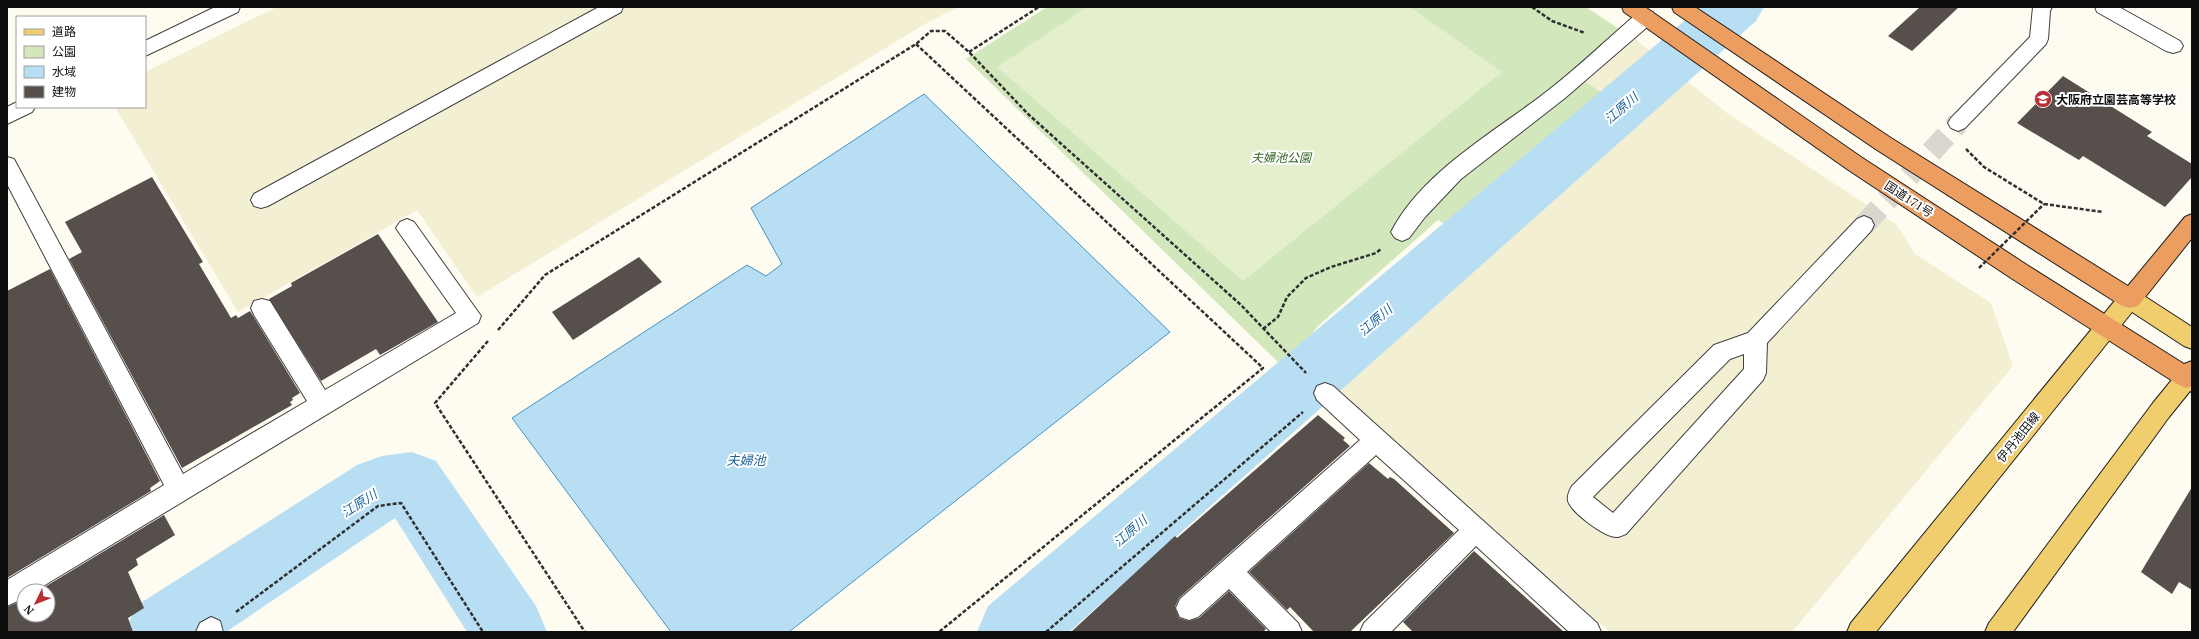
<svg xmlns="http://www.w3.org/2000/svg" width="2199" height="639" viewBox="0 0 2199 639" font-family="'PT Serif','Noto Sans JP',serif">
	<rect width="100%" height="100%" fill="#fefbf0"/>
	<g fill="#f3efd2">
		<polygon points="277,7 958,7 925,24 477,297 417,210 238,312 115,107 145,107 145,72"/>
		<polygon points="1635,39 1727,113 1897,225 1915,254 1991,303 2013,366 1792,632 1610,632 1310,367 1611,104 1583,84"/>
	</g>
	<polygon fill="#d3e7bc" points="1047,7 1586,7 1630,36 1581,79 1601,92 1447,226 1438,220 1318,326 1296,355 1282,366 966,59"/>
	<polygon fill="#e4efcd" points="1087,7 1410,7 1502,72 1243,281 997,67"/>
	<polygon fill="#b8def3" stroke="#4394c6" points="924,94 1170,332 789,632 671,632 512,418 747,265 766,276 782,264 751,208"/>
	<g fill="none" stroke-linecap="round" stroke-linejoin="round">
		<g fill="#b8def3" fill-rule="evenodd">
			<polygon points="1701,7 1764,7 1756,21 1069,632 977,632 988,606"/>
			<polygon points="412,452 436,461 536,606 547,632 467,632 395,518 226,632 125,632 136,606 357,465 382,456"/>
		</g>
	</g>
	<g fill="#564f4b">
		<polygon points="1920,7 1959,7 1912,51 1888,36"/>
		<polygon points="2063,76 2152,132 2147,136 2192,164 2192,177 2165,207 2083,156 2079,160 2017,123"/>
		<polygon points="152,177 203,262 199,264 231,318 236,315 238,318 250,311 300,393 292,398 293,400 290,402 292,405 182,468 69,259 82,252 65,222"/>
		<polygon points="378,234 438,322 380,355 376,349 321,381 269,299 292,286 291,283"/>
		<polygon points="639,257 662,282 573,340 552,312"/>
		<polygon points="50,269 160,481 150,488 151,491 7,578 7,291"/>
		<polygon points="1318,415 1345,438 1343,440 1350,446 1179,598 1175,607 1179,618 1189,621 1199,618 1229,591 1266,629 1263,632 1071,632 1175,536 1177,538"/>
		<polygon points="1369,463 1388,479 1390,477 1394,479 1454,533 1350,632 1314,632 1290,607 1287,610 1249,572"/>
		<polygon points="2192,487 2192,590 2179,582 2172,594 2141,572"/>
		<polygon points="164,515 175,535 136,559 138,565 128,572 144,608 128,618 133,632 7,632 7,607 24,600 24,615 48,615 48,591 38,591"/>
		<polygon points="1474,551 1533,604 1564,632 1413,632 1403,622"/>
	</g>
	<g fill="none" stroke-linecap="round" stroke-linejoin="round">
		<polyline stroke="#dad7ce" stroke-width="22" stroke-dasharray="22 11" stroke-linecap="butt" points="1864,225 1958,123"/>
		<defs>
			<g id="minor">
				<polygon points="215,7 240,7 238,12 145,56 145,41"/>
				<polygon points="599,7 623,7 621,12 268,206 261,208 254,206 251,200 254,194"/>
				<polygon points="2033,7 2052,7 2050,11 2048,39 2046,44 1965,128 1958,131 1951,128 1948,123 1951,118 2030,37"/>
				<polygon points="2095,7 2119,7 2180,41 2183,46 2180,51 2173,53 2166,51 2097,12"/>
				<path d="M1646 10 1653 12 1655 17 1653 22 1565 98 1461 179 1425 217 1409 238 1402 241 1395 238 1391 232C1422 171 1498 130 1550 89 1581 65 1609 37 1639 12Z"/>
				<polygon points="17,102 17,107 35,107 32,112 7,124 7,107"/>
				<polygon points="7,157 14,159 183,474 307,401 254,315 251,308 254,301 262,299 270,301 325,390 456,313 400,234 396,228 400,222 407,219 414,222 481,316 478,323 35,591 24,591 24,598 7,606 7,580 164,485 7,184"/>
				<path d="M1864 216 1871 219 1874 225 1871 231 1767 343 1766 373 1763 380 1626 534C1623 535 1619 537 1617 537 1605 538 1571 512 1568 501 1567 496 1569 491 1572 486L1714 345 1748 333 1857 219ZM1744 354V369L1613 513 1593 497 1730 359Z"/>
				<polygon points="1325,383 1333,386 1597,623 1601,632 1569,632 1476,546 1391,632 1360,632 1364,623 1459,530 1376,455 1247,572 1298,623 1302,632 1271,632 1229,589 1198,617 1189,620 1180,617 1176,608 1180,599 1360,440 1317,400 1314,393 1317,386"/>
				<polygon points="211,617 220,621 223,632 196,632 200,623"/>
			</g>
			<g id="major">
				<polygon points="2130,290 2138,292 2192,327 2192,349 2184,346 2132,312 1876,632 1847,632 1851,623 2122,292"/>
				<polygon points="2187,368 2192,370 2192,392 2190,391 2169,417 2013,632 1985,632 1989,623 2153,403 2179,371"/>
			</g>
			<g id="highway">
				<polygon points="1622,7 1645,7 1861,157 2027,265 2184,364 2192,361 2192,386 2187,388 2179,385 2011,278 1847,169 1624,12"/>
				<polygon points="1672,7 1695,7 1891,138 2128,286 2185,217 2192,214 2192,238 2138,306 2130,308 2122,306 1877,150 1674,12"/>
			</g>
		</defs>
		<use href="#minor" stroke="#414141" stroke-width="2"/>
		<use href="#major" stroke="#1f1f1f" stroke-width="2"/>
		<use href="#highway" stroke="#1f1f1f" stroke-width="2"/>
		<g stroke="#303030" stroke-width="2.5" stroke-dasharray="4 2" stroke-linecap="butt">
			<polyline points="1532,7 1552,21 1585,33"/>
			<polyline points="916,44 1263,368 939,632"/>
			<polyline points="969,52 1039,7"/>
			<polyline points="1966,149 1984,167 2044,204 2103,212"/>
			<polyline points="1263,329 1278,317 1287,297 1306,278 1331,267 1376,253 1381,249"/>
			<polyline points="498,330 545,275 916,44 931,31 945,31 969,52 1028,114 1241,305 1306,373"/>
			<polyline points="488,341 435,403 585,632"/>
			<polyline points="236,612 378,506 401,503 483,632"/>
			<polyline points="1046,632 1303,412"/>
		</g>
		<use href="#minor" fill="#fff" fill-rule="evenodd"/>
		<use href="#major" fill="#f0ce6e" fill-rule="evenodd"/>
		<use href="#highway" fill="#ec9e61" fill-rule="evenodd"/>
		<polyline stroke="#303030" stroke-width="2.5" stroke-dasharray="4 2" stroke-linecap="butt" points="1979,268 2044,204"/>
	</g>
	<defs>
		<symbol id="school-disc" viewBox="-11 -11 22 22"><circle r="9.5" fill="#b72e37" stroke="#fff"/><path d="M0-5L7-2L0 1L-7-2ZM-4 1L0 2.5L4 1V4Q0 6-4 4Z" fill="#fff"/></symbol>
	</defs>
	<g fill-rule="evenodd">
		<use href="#school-disc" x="2033" y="89" width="20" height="20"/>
	</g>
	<g text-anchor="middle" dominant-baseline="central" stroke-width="4" stroke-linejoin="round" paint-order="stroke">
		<g font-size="12" font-weight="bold" fill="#0e0e0e" stroke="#fff" text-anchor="start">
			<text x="2056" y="99">大阪府立園芸高等学校</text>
		</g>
		<g font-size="12" font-style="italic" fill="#316322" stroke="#fff">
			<text x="1281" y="157">夫婦池公園</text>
		</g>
		<g font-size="12" fill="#0e0e0e" stroke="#fff">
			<text transform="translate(1909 199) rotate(33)">国道171号</text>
			<text transform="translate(2018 437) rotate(-51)">伊丹池田線</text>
		</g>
		<g font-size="13" font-style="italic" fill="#1e6699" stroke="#fff">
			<text transform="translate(1621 108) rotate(-41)">江原川</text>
			<text transform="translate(1375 320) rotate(-41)">江原川</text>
			<text x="746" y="460">夫婦池</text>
			<text transform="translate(359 503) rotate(-33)">江原川</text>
			<text transform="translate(1130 531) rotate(-41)">江原川</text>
		</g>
	</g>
	<rect width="2199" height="639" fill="none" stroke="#0e0e0e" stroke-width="16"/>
	<rect x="16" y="16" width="130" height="92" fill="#ffffff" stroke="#9f9f9f"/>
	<rect x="24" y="29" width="20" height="6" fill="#f0ce6e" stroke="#9f9f9f"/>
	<text x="52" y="36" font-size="12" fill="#0e0e0e">道路</text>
	<rect x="24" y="46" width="20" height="12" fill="#d3e7bc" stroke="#9f9f9f"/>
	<text x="52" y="56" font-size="12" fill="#0e0e0e">公園</text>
	<rect x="24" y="66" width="20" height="12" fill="#b8def3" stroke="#9f9f9f"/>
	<text x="52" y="76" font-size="12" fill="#0e0e0e">水域</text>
	<rect x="24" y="86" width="20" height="12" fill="#564f4b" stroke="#9f9f9f"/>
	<text x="52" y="96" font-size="12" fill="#0e0e0e">建物</text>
	<g transform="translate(36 603) rotate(227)"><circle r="19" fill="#ffffff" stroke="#9f9f9f"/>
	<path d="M0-3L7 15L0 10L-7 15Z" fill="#b72e37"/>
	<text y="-6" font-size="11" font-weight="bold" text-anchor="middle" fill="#0e0e0e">N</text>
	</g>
</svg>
